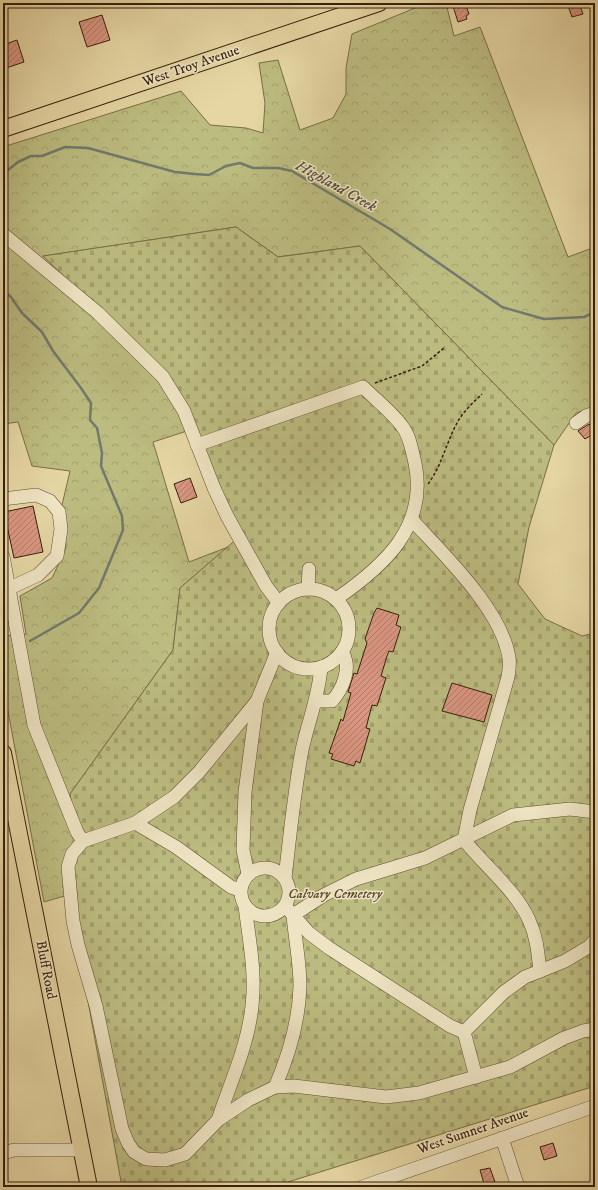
<svg xmlns="http://www.w3.org/2000/svg" width="598" height="1190" viewBox="0 0 598 1190" font-family="'IM FELL DW Pica',serif">
	<defs>
		<pattern id="forest-crowns" width="20" height="18" patternUnits="userSpaceOnUse"><rect width="20" height="18" fill="#bcbc80"/><path d="M2 6a3 3 0 1 1 6 0M12 15a3 3 0 1 1 6 0" fill="none" stroke="#a2a16d"/></pattern>
		<pattern id="cemetery-stones" width="16" height="16" patternUnits="userSpaceOnUse"><rect width="16" height="16" fill="#bcbc80"/><path d="M2 7V4a2 2 0 0 1 4 0v3zM10 15v-3a2 2 0 0 1 4 0v3z" fill="#a2a16d"/></pattern>
		<pattern id="building-hatch" width="6" height="6" patternUnits="userSpaceOnUse"><rect width="6" height="6" fill="#da9681"/><path d="M-1 1l2-2M0 6l6-6M5 7l2-2" fill="none" stroke="#b27a68"/></pattern>
	</defs>
	<rect width="100%" height="100%" fill="#e5d6a3"/>
	<filter id="stains"><feTurbulence type="fractalNoise" baseFrequency=".005" numOctaves="4"/><feColorMatrix values="0 0 0 0 .2 0 0 0 0 .09 0 0 0 0 .02 0 0 0 .5 -.17"/></filter>
	<radialGradient id="worn" r=".72"><stop offset=".6" stop-color="#630" stop-opacity="0"/><stop offset="1" stop-color="#630" stop-opacity=".3"/></radialGradient>
	<polygon fill="url(#forest-crowns)" stroke="#7a6e46" points="427,3 446,3 454,36 480,27 568,257 595,247 595,407 576,413 554,445 360,246 278,257 236,227 44,256 165,375 190,430 153,442 189,562 228,547 180,588 173,650 70,794 79,848 68,895 44,902 3,685 3,636 26,634 20,596 52,578 66,548 62,505 70,471 32,466 18,422 3,424 3,147 181,91 210,125 246,128 263,133 265,103 259,63 278,60 300,130 333,118 346,94 346,68 352,34"/>
	<polygon fill="url(#cemetery-stones)" stroke="#7a6e46" points="236,227 278,257 360,246 554,445 529,527 518,584 545,619 582,636 595,633 595,1086 272,1187 122,1187 66,881 79,848 70,794 173,650 180,588 240,536 165,375 43,256"/>
	<g fill="none" stroke-linecap="round" stroke-linejoin="round">
		<g stroke="#717a6d" stroke-width="2.5">
			<polyline points="3,174 18,162 31,156 42,156 65,147 88,148 175,172 195,174 209,175 226,166 240,163 253,168 278,168 292,171 390,229 502,307 544,319 584,317 595,312"/>
			<polyline points="3,290 11,297 22,313 42,332 53,351 81,388 91,403 90,420 97,428 102,453 101,466 122,516 123,530 99,588 79,613 30,641"/>
			<polyline points="3,656 7,654"/>
		</g>
	</g>
	<g fill="url(#building-hatch)" stroke="#371f0c">
		<polygon points="452,3 465,3 469,14 466,16 467,19 458,22"/>
		<polygon points="567,3 579,3 583,14 572,17"/>
		<polygon points="102,15 110,40 87,47 79,22"/>
		<polygon points="17,40 24,62 3,69 3,45"/>
		<polygon points="589,424 595,431 595,442 590,436 585,439 578,431"/>
		<polygon points="190,478 197,497 181,503 174,484"/>
		<polygon points="33,506 43,552 14,558 4,512"/>
		<polygon points="377,608 399,615 396,625 401,627 393,652 389,651 387,656 381,676 386,678 377,706 372,705 366,728 370,729 360,763 356,761 354,766 331,759 333,754 329,753 341,719 343,721 351,693 348,692 354,673 357,674 367,643 365,639 374,613"/>
		<polygon points="452,683 492,695 484,722 442,711"/>
		<polygon points="553,1143 557,1156 544,1160 540,1147"/>
		<polygon points="490,1168 496,1185 485,1187 480,1170"/>
	</g>
	<g fill="none" stroke-linecap="round" stroke-linejoin="round">
		<defs>
			<g id="minor">
				<polyline points="3,234 98,313 163,377 184,411 214,488 227,516 266,586 279,603"/>
				<polyline points="576,423 586,416 595,413"/>
				<path d="M197 445 363 387C376 400 391 411 402 426 410 436 412 451 415 463 428 527 384 566 336 599"/>
				<polyline points="3,499 36,495 50,501 59,512 61,529 57,556 38,575 10,588"/>
				<path d="M412 520C444 555 502 610 509 658 510 664 509 671 508 677L470 810 464 840C484 865 517 892 529 920 537 937 538 954 540 971"/>
				<polyline points="3,556 34,725 77,832 83,841"/>
				<polyline points="308,589 309,569"/>
				<circle cx="309" cy="629" r="40"/>
				<polyline points="277,652 257,701 199,772 174,797 135,823 83,841 72,854 68,867 73,921 78,945 96,1006 122,1129 128,1143 134,1152 146,1159 165,1160 185,1154 218,1120 248,1100 275,1087 294,1086 386,1097 419,1093 510,1067 564,1038 583,1031 595,1029"/>
				<path d="M316 701H332C343 689 352 667 342 652"/>
				<polyline points="135,823 176,847 231,887 240,890"/>
				<circle cx="265" cy="892" r="24"/>
				<polyline points="248,874 243,850 245,792 257,701"/>
				<path d="M285 878C290 835 294 793 302 750 308 722 319 696 321 667"/>
				<polyline points="285,906 309,933 329,948 450,1026 464,1032"/>
				<polyline points="293,915 324,895 356,879 425,858 513,815 570,809 595,812"/>
				<polyline points="464,1032 504,992 525,977 565,961 590,946 595,940"/>
				<polyline points="464,1032 476,1077"/>
				<path d="M275 1087C289 1055 299 1021 300 986 300 962 295 939 293 915"/>
				<path d="M218 1120C230 1083 248 1046 252 1006 256 972 249 939 245 906"/>
				<polyline points="502,1138 518,1187"/>
				<polyline points="3,1153 14,1150 82,1150"/>
				<polyline points="362,1187 595,1106"/>
			</g>
			<g id="major">
				<polyline points="3,129 379,3"/>
				<polyline points="3,753 89,1187"/>
			</g>
		</defs>
		<use href="#minor" stroke="#624d32" stroke-width="14"/>
		<use href="#major" stroke="#371f0c" stroke-width="18"/>
		<g stroke="#371f0c" stroke-width="1.5" stroke-dasharray="3 2" stroke-linecap="butt">
			<polyline points="375,383 422,366 444,348"/>
			<path d="M428 484C441 467 446 444 456 425 462 412 473 403 482 394"/>
		</g>
		<use href="#minor" stroke="#eee4c3" stroke-width="13"/>
		<use href="#major" stroke="#e5d6a3" stroke-width="16"/>
	</g>
	<g text-anchor="middle" dominant-baseline="central" stroke-width="3" stroke-linejoin="round" paint-order="stroke">
		<g font-size="14" fill="#371f0c" stroke="#eee4c3">
			<text transform="translate(191 66) rotate(-19)">West Troy Avenue</text>
			<text transform="translate(46 970) rotate(79)">Bluff Road</text>
			<text transform="translate(473 1131) rotate(-19)">West Sumner Avenue</text>
		</g>
		<g font-size="14" font-style="italic" fill="#584629" stroke="#eee4c3">
			<text x="335" y="894">Calvary Cemetery</text>
		</g>
		<g font-size="15" font-style="italic" fill="#544d3d" stroke="#eee4c3">
			<text transform="translate(336 186) rotate(29)">Highland Creek</text>
		</g>
	</g>
	<rect width="598" height="1190" fill="none" stroke="#e5d6a3" stroke-width="16"/>
	<rect x="4" y="4" width="590" height="1182" fill="none" stroke="#371f0c" stroke-width="2"/>
	<rect x="8" y="8" width="582" height="1174" fill="none" stroke="#371f0c"/>
	<rect width="100%" height="100%" filter="url(#stains)"/>
	<rect width="100%" height="100%" fill="url(#worn)"/>
</svg>
